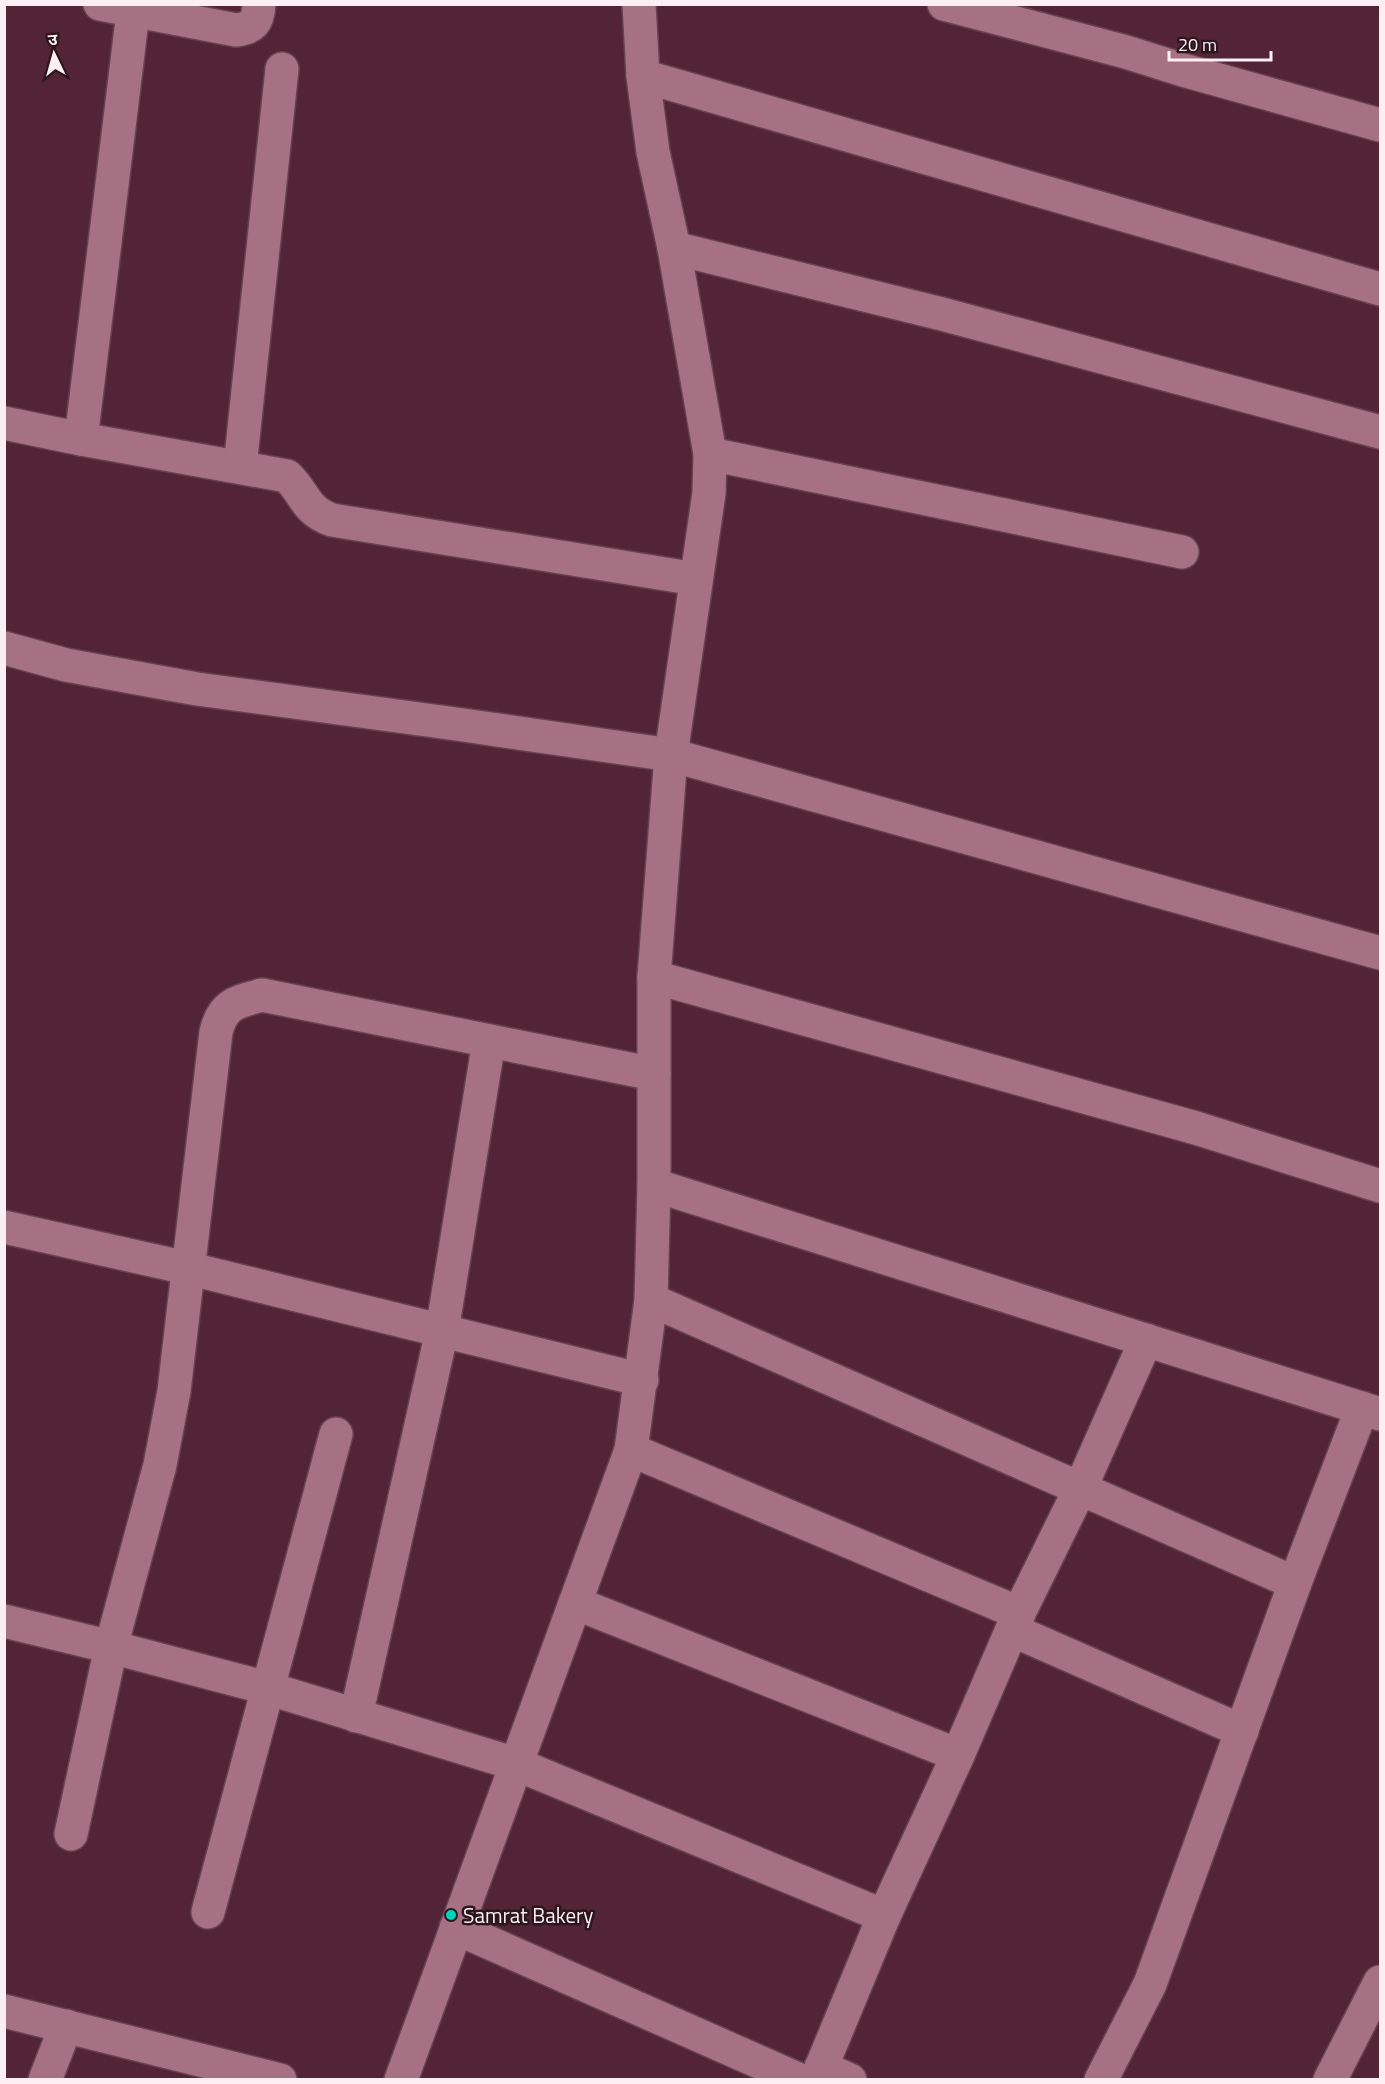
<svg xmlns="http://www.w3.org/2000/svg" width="1385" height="2084" viewBox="0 0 1385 2084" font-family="'Titillium Web','Noto Sans Devanagari',sans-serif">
	<rect width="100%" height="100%" fill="#522436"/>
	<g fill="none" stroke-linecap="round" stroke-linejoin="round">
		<defs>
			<g id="minor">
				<path d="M100 4 236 30C253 28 258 22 259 4"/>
				<polyline points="944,4 1126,52 1183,70 1380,125"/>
				<polyline points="643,76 1380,289"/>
				<polyline points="674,248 942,314 1380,432"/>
				<path d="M4 423 81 439 287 476C306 494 304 510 332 520L696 579"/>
				<polyline points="81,439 134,4"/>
				<polyline points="710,454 1182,552"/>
				<polyline points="240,467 282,69"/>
				<polyline points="4,648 66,665 197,689 449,723 671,755 1380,953"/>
				<polyline points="654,977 1196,1128 1380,1186"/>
				<polyline points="654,1185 1380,1414"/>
				<polyline points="4,1227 187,1268 642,1380"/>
				<polyline points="651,1300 1295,1583"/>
				<polyline points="631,1450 1019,1613"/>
				<polyline points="575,1603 958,1755"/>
				<polyline points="4,1621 111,1647 267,1688 516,1764 884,1916"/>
				<polyline points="1012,1630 1242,1731"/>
				<polyline points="356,1716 442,1331 489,1041"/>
				<path d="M71 1834 111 1647 160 1465 174 1391 216 1032C223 1004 236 1002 262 995L654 1074"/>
				<polyline points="208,1912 336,1434"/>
				<polyline points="456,1928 800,2080"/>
				<polyline points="4,2011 280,2080"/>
				<polyline points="821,2067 850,2080"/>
				<polyline points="45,2080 66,2026"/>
				<polyline points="401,2080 631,1450 651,1300 654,1185 654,977 671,755 709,493 710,454 674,248 653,152 643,76 639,4"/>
				<polyline points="816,2080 884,1916 958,1755 1019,1613 1080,1489 1146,1340"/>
				<polyline points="1101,2080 1150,1984 1295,1583 1362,1408"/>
				<polyline points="1330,2080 1380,1982"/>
			</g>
		</defs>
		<use href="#minor" stroke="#664250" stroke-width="36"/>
		<use href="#minor" stroke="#a67183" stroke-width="33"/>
	</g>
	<circle fill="#00d5b7" stroke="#2b161d" stroke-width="2" cx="451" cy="1915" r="6"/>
	<g text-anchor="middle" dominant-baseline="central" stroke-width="5" stroke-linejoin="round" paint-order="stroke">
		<g font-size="21" fill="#fceff3" stroke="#2b161d" text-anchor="start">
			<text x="463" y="1915">Samrat Bakery</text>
		</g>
	</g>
	<rect width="1385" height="2084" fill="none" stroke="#fceff3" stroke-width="12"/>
	<g transform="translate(54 54) rotate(355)" stroke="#2b161d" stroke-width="4.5" paint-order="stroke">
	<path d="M0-4.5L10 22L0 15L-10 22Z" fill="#fceff3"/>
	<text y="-9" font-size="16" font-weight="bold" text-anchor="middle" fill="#fceff3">उ</text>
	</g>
	<path d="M1169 51v9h102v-9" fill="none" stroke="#fceff3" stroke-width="3"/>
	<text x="1178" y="51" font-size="18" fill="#fceff3" stroke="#2b161d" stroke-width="4.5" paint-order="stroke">20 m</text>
</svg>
